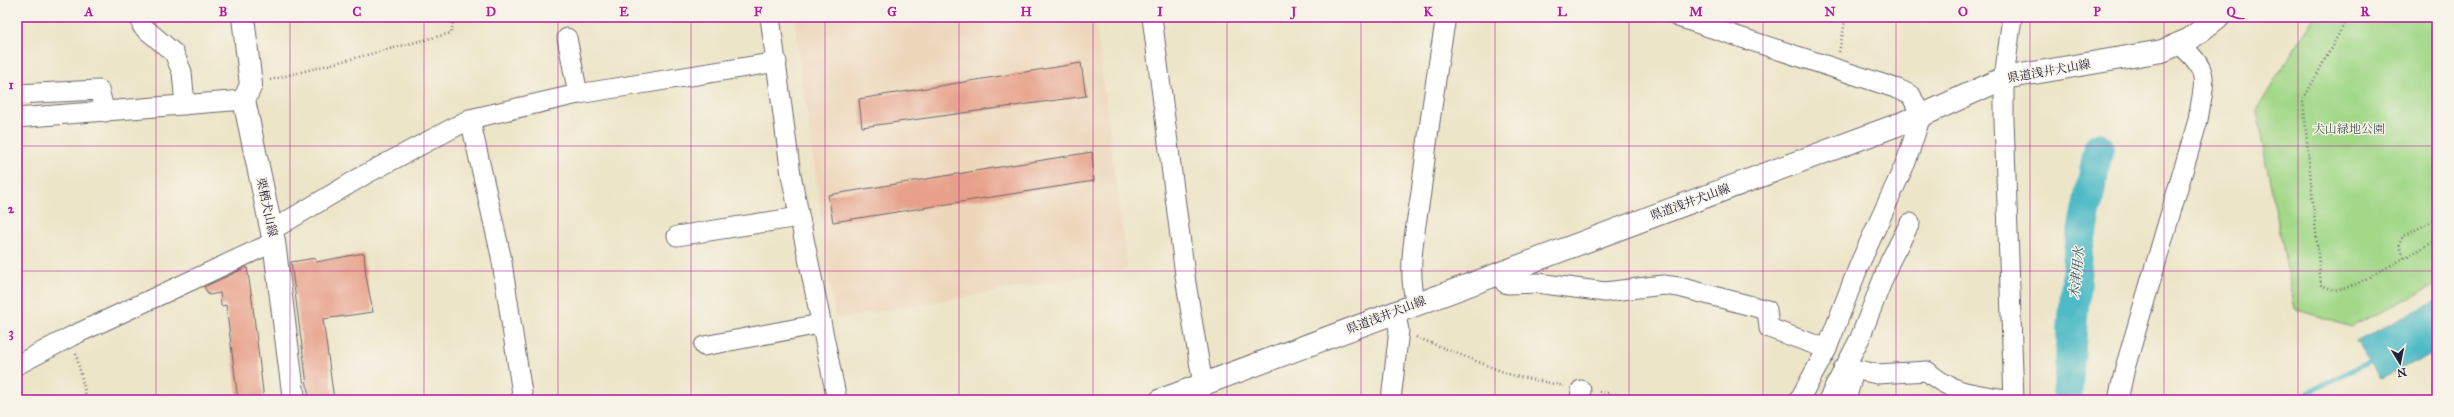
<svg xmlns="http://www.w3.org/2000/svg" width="2454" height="417" viewBox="0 0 2454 417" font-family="'IM FELL Great Primer','Noto Serif JP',serif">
	<rect width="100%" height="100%" fill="#f7f3e8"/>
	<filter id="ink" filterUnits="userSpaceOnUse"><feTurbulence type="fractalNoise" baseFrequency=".025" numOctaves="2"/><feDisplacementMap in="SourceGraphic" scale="8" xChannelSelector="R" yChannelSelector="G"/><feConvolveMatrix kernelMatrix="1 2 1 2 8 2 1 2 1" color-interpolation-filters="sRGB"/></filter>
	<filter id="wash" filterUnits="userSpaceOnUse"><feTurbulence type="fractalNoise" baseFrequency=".012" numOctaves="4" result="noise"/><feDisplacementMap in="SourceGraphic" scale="16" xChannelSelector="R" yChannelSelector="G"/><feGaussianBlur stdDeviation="0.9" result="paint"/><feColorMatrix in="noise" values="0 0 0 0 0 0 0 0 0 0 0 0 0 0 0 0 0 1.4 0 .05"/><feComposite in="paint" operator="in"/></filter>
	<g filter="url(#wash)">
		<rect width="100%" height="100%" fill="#ede5c8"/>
		<polygon fill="#edd7bb" points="794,17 1095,17 1127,269 835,319"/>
		<polygon fill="#a2d888" stroke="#627d62" points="2314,17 2437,17 2437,284 2351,327 2295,309 2256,111"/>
		<polygon fill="#4dbac6" stroke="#386e80" points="2437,300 2437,351 2380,379 2356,342"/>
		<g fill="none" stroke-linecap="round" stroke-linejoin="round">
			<polyline stroke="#4dbac6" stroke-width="5" points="2293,400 2375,359"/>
			<polyline stroke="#4dbac6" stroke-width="30" points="2067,400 2078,252 2099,147"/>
		</g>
		<g id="blocks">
			<g fill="#e7a089">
				<polygon points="1081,63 1086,96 862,127 859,99"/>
				<polygon points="1092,152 1094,181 833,222 828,195"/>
				<polygon points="364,253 366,276 373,312 323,319 334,400 309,400 291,262 315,258 316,262"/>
				<polygon points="247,267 252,299 264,400 238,400 226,305 221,306 220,293 209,295 204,287"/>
			</g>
		</g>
	</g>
	<g filter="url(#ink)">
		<use href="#blocks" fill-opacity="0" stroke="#69666c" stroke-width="1"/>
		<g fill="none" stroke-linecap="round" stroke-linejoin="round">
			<defs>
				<g id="minor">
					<polyline points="141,17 142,26 174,53 182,72 185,105"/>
					<polyline points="770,17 791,175 837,400"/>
					<polyline points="1152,17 1186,283 1203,385 1199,400"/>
					<polyline points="1678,17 1898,89 1911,95 1921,116 1906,162 1860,263 1826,351 1799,400"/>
					<polyline points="2012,17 2004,78 2004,120 2014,400"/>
					<polyline points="567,38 578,94"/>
					<polyline points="17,94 99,90 105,112"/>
					<polyline points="17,118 244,100"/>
					<polyline points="470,119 501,256 523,400"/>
					<polyline points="272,230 366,174 470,119 578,94 777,62"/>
					<polyline points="677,236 799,217"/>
					<polyline points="1502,271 1505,283 1508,284 1537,283 1605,292 1663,285 1679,287 1767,310 1769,328 1827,349"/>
					<path d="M1416 304C1406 268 1416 228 1421 192 1428 133 1436 75 1446 17"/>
					<polyline points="704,346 820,324"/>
					<polyline points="17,365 72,336 274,242"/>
					<polyline points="1843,369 1853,375 1846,400"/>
					<path d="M1853 375 1859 370 1877 374 1927 371C1953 395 1978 394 2011 400"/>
					<polyline points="1391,400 1399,330 1395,312"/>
					<polyline points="1580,400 1581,390"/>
					<polyline points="1828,400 1860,338 1890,261 1910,223"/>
					<path d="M2118 400 2125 368 2198 120C2204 81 2212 71 2179 44"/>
				</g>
				<g id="major">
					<polyline points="243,17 251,85 244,100 274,242 294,400"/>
					<polyline points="1161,400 1921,116 2004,78 2162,51 2190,39 2218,17"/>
				</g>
			</defs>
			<use href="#minor" stroke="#69666c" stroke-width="21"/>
			<use href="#major" stroke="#69666c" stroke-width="24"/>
			<g stroke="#69666c" stroke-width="2.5" stroke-dasharray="1 3" stroke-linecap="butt">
				<polyline points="2348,17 2303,100 2321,285 2334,290 2353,286 2437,240"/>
				<polyline points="1839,52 1846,17"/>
				<polyline points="270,80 451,33 454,17"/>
				<polyline points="2404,257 2399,244 2403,236 2437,219"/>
				<polyline points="1416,337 1511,375 1564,386"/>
				<polyline points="76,354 87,400"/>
				<polyline points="1599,392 1657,400"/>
			</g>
			<use href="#minor" stroke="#fff" stroke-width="19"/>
			<use href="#major" stroke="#fff" stroke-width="22"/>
		</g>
	</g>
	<path fill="none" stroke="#b5179e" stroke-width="1" stroke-opacity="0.55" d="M156 17V400M290 17V400M424 17V400M558 17V400M691 17V400M825 17V400M959 17V400M1093 17V400M1227 17V400M1361 17V400M1495 17V400M1629 17V400M1763 17V400M1896 17V400M2030 17V400M2164 17V400M2298 17V400M17 146H2437M17 271H2437"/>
	<g text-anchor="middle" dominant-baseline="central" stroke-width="3" stroke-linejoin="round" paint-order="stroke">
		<g font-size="12" fill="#22223b" stroke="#f7f3e8">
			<text transform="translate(2049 71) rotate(-10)">県道浅井犬山線</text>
			<text transform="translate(1690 202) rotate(-20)">県道浅井犬山線</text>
			<text transform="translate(267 207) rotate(78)">栗栖犬山線</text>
			<text transform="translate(1386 315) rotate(-21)">県道浅井犬山線</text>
		</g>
		<g font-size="12" fill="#485952" stroke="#f7f3e8">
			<text x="2349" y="129">犬山緑地公園</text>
		</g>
		<g font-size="13" font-style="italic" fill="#31576c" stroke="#f7f3e8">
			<text transform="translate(2077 273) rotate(-84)">木津用水</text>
		</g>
	</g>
	<rect width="2454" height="417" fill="none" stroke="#f7f3e8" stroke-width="44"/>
	<g transform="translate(2400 363) rotate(170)" stroke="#f7f3e8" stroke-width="3" paint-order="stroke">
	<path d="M0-3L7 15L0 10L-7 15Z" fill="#22223b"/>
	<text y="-6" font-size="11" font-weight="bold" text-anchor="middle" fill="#22223b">N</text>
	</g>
	<rect x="22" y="22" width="2410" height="373" fill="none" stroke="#b5179e" stroke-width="1.5"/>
	<g font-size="13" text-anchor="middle" font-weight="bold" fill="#b5179e">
		<text x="89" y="16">A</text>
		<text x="223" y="16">B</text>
		<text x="357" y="16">C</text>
		<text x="491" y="16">D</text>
		<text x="624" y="16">E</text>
		<text x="758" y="16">F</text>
		<text x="892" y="16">G</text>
		<text x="1026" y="16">H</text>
		<text x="1160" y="16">I</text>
		<text x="1294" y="16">J</text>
		<text x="1428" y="16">K</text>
		<text x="1562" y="16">L</text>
		<text x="1696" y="16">M</text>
		<text x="1830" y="16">N</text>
		<text x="1963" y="16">O</text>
		<text x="2097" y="16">P</text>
		<text x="2231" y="16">Q</text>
		<text x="2365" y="16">R</text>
		<text x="11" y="89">1</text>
		<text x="11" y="213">2</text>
		<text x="11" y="337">3</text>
	</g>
</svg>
